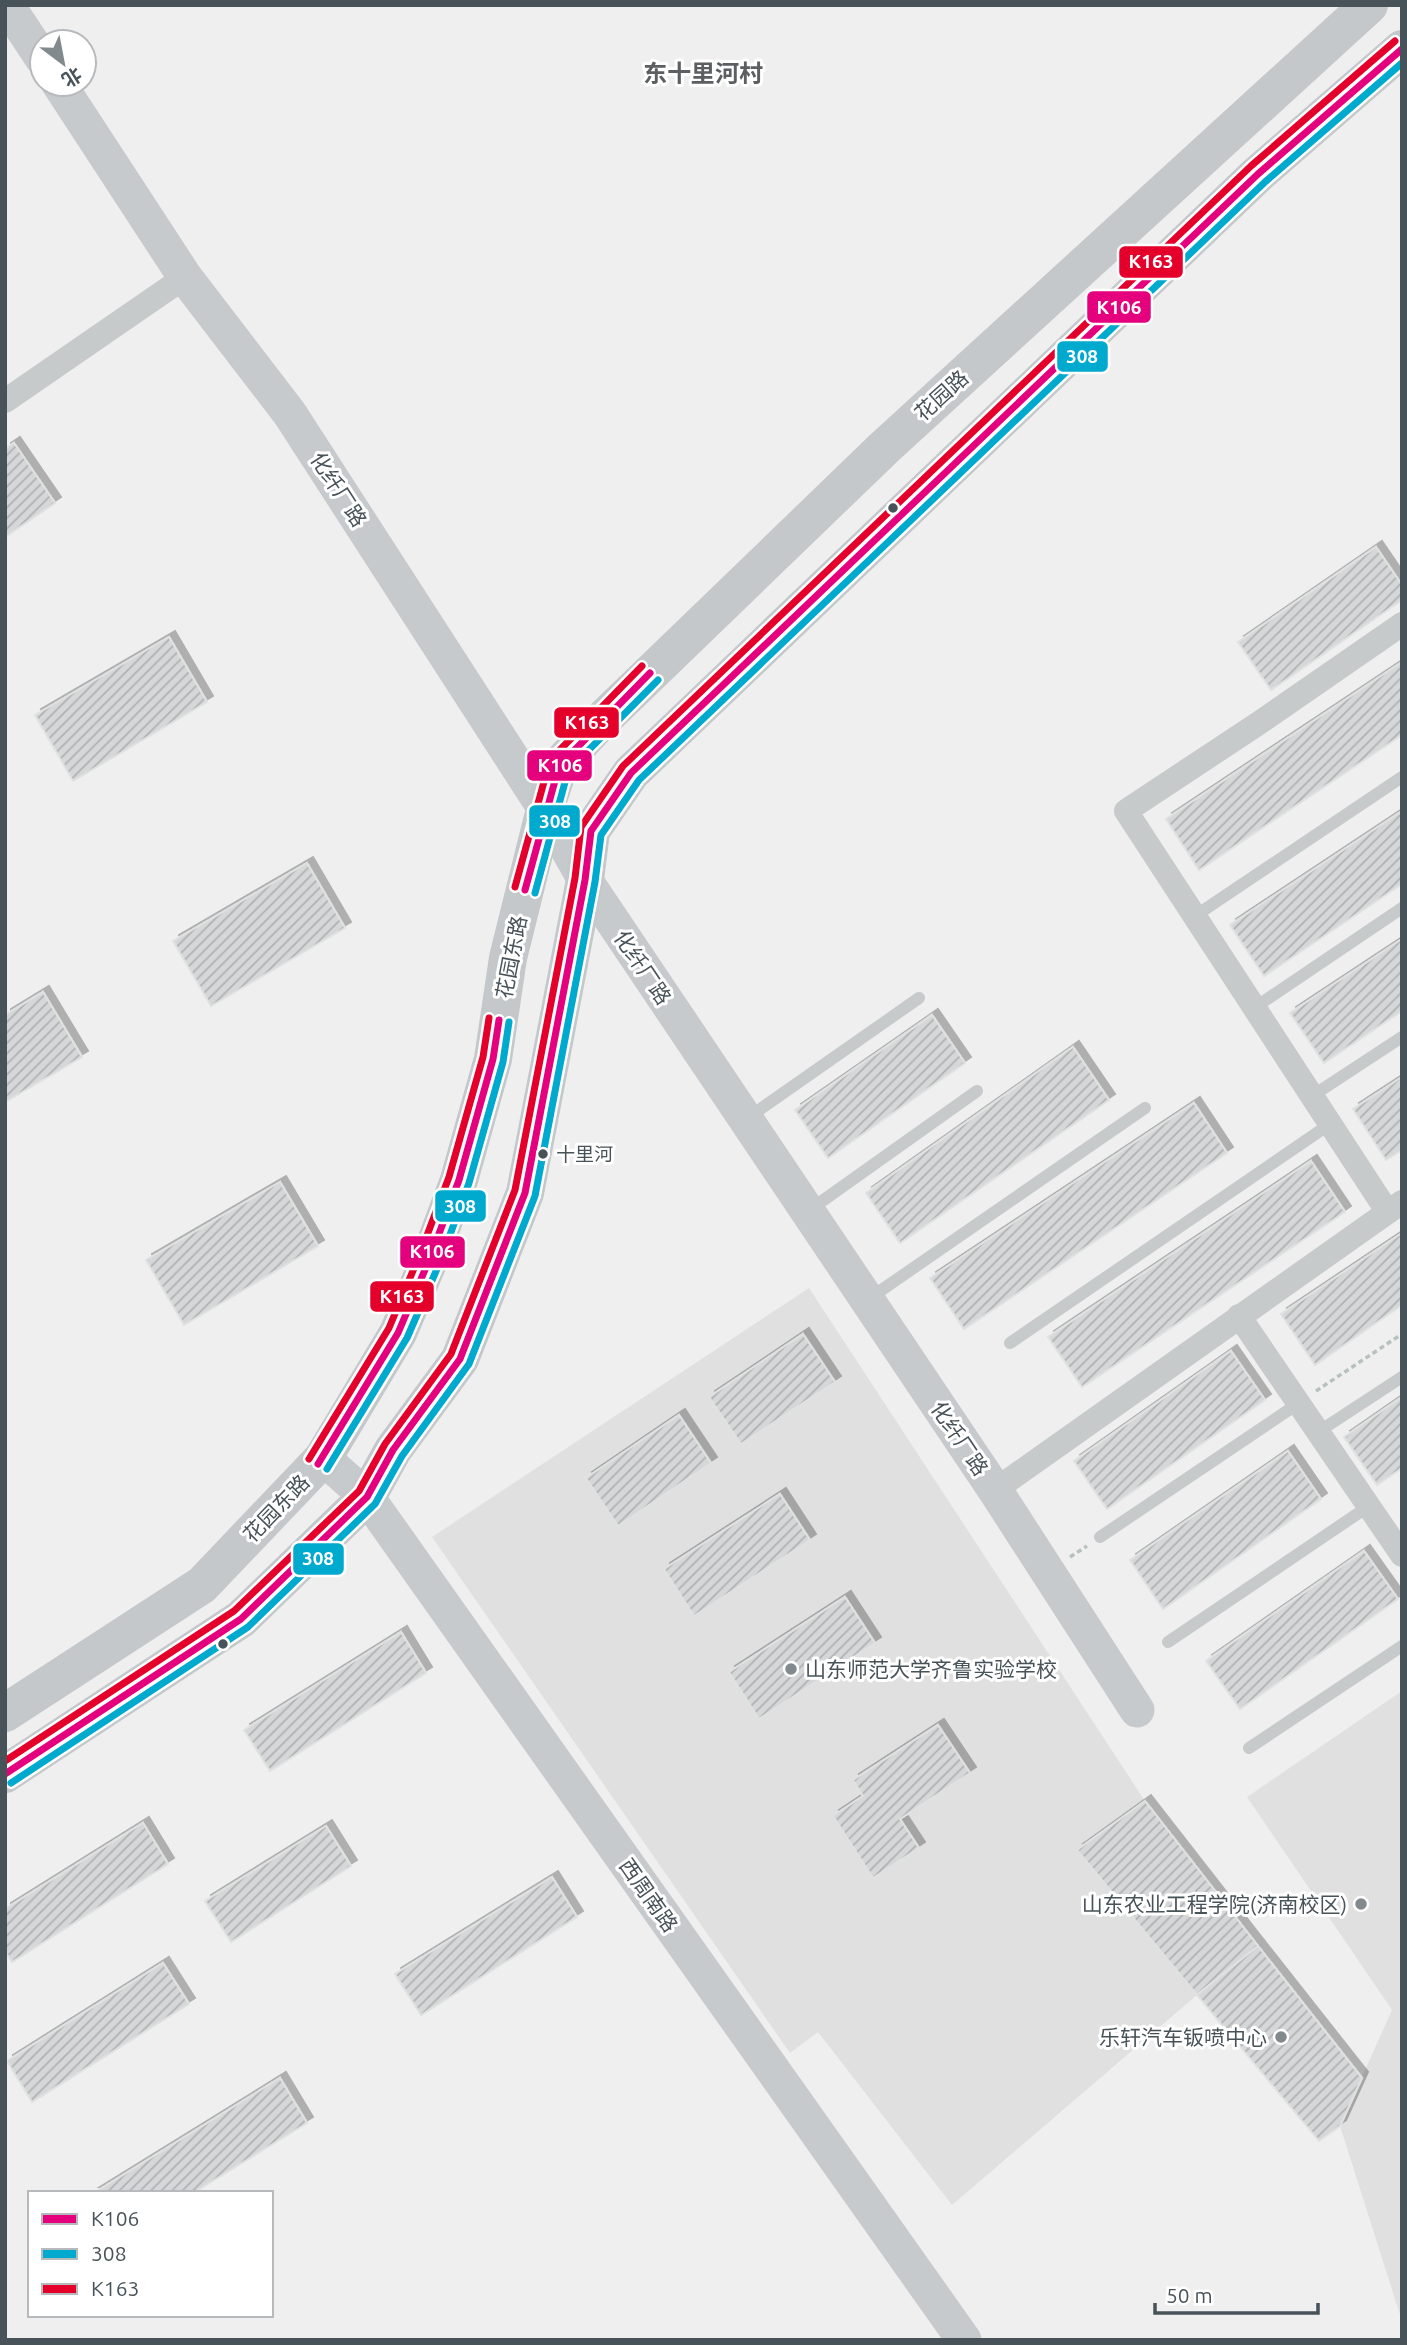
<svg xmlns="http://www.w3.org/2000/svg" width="1407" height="2345" viewBox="0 0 1407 2345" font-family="Ubuntu,'Noto Sans SC',sans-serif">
	<defs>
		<pattern id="building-hatch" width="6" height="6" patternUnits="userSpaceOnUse" patternTransform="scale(1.75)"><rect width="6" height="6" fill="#d5d7d8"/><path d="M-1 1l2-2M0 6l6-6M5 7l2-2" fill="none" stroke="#afb1b2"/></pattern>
		<filter id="shadow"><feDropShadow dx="6" dy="-6" stdDeviation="0" flood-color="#0004"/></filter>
	</defs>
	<rect width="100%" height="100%" fill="#efefef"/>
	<g fill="#e1e0e0">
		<polygon points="809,1288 1145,1801 1077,1850 1197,1995 952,2205 818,2032 790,2053 432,1537"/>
		<polygon points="1402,1691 1402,2321 1340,2126 1392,2010 1247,1797"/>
	</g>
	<g fill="url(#building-hatch)" stroke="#e0e1e1" stroke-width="2" filter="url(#shadow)">
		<polygon points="14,443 55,503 5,537 5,449"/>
		<polygon points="1376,547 1402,585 1402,600 1271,690 1238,642"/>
		<polygon points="169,637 207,702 73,781 35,715"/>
		<polygon points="1402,662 1402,735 1199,870 1166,819"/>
		<polygon points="1402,811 1402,884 1264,976 1230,925"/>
		<polygon points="307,863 345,928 211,1006 173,941"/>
		<polygon points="1402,939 1402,1011 1324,1063 1290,1013"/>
		<polygon points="43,992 82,1057 5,1102 5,1015"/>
		<polygon points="932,1015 965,1063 828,1158 795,1110"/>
		<polygon points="1073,1047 1109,1100 900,1243 866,1193"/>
		<polygon points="1402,1077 1402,1150 1386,1160 1353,1109"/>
		<polygon points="1194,1103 1227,1153 964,1329 930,1278"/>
		<polygon points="1311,1161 1345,1212 1082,1387 1048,1337"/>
		<polygon points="280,1182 318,1246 184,1325 146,1260"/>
		<polygon points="1402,1233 1402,1305 1315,1365 1281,1314"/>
		<polygon points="803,1334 835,1382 741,1444 709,1397"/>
		<polygon points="1231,1351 1265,1400 1107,1509 1074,1461"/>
		<polygon points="1402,1397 1402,1468 1377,1485 1344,1437"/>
		<polygon points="679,1415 711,1463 618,1526 586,1478"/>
		<polygon points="1288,1451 1321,1499 1163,1609 1130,1560"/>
		<polygon points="780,1494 810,1540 694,1616 664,1569"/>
		<polygon points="1364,1551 1398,1599 1240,1709 1206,1661"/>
		<polygon points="845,1597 875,1643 759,1719 729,1672"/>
		<polygon points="401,1632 426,1673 270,1771 244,1730"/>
		<polygon points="938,1725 970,1773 900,1819 919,1848 873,1878 833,1816 863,1796 853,1780"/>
		<polygon points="1145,1801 1258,1946 1197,1995 1077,1850"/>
		<polygon points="143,1823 168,1864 12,1962 5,1951 5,1909"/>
		<polygon points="326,1826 351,1866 231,1942 205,1901"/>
		<polygon points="552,1877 577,1917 421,2015 395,1974"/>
		<polygon points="1258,1946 1362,2078 1340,2126 1319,2141 1197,1995"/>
		<polygon points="163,1963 189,2004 32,2102 7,2061"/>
		<polygon points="280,2078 307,2123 193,2193 94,2193"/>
	</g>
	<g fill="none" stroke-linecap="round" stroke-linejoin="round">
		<g stroke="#b7c1bd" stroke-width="3.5" stroke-dasharray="5 3.5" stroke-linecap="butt">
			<polyline points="1316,1391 1402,1334"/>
			<polyline points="1070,1557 1087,1546"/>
		</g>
		<g stroke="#c7caca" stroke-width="12">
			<polyline points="1195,916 1402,777"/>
			<polyline points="1254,1008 1402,908"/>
			<polyline points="1312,1096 1402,1037"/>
			<polyline points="749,1117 919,998"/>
			<polyline points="811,1209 977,1091"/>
			<polyline points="870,1298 1145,1108"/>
			<polyline points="1010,1343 1330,1124"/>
			<polyline points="1318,1432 1402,1377"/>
			<polyline points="1100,1537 1299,1403"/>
			<polyline points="1168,1642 1369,1506"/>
			<polyline points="1249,1748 1402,1646"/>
		</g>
		<g stroke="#c7caca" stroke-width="24">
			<polyline points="5,401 185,277"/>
			<polyline points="1387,1211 1126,811 1259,723 1402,624"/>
			<polyline points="1239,1316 1402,1555"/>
			<polyline points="995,1490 1402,1202"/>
		</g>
		<g stroke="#c7cacc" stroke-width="35">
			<polyline points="7,5 42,58"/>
			<polyline points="59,84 185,277 290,414 545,809 585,880 995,1490 1137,1710"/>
			<polyline points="323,1458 367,1497 964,2340"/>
		</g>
		<g stroke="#c4c8ca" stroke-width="38">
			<polyline points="5,1713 202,1585 323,1458 398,1333 430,1258 459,1180 493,1059 508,958 545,809 559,766 598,724 885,447 1369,5"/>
			<polyline points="5,1774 241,1619 367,1497 393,1450 460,1359 525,1193 585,880 591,831 631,773 1258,174 1402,49"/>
		</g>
		<defs>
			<g id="bus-1">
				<polyline points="525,890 559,766 650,673"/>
				<polyline points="318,1464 398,1333 430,1258 459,1180 493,1059 499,1020"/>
				<polyline points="5,1774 241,1619 367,1497 393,1450 460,1359 525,1193 585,880 591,831 631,773 1258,174 1402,49"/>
			</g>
			<g id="bus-2">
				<polyline points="535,893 568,771 658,680"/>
				<polyline points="327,1469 407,1338 440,1262 469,1183 503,1062 509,1022"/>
				<polyline points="11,1783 248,1627 375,1504 402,1456 469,1364 535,1196 595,882 601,835 639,780 1265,182 1402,63"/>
			</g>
			<g id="bus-3">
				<polyline points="515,887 550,760 642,666"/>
				<polyline points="309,1459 389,1328 420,1254 449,1177 483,1057 489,1018"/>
				<polyline points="5,1761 234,1611 359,1491 385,1444 451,1354 515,1190 575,878 581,827 623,766 1251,166 1395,41"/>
			</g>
		</defs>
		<use href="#bus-1" stroke="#fff" stroke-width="12"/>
		<use href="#bus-2" stroke="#fff" stroke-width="12"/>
		<use href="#bus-3" stroke="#fff" stroke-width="12"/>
		<use href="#bus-1" stroke="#e5007d" stroke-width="7"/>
		<use href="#bus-2" stroke="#00a9ce" stroke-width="7"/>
		<use href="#bus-3" stroke="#e4002b" stroke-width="7"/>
	</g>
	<g fill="#485359" stroke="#fff" stroke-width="2.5">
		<circle cx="893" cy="508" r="6"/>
		<circle cx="543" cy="1154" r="6"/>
		<circle cx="223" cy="1644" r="6"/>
	</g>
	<g fill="#828a8e" stroke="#fff" stroke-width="2.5">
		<circle cx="791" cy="1669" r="7"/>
		<circle cx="1361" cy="1904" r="7"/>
		<circle cx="1281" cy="2037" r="7"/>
	</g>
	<g text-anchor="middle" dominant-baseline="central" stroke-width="6" stroke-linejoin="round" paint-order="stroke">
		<g font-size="19" fill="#485359" stroke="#fff" text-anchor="start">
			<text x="556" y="1154">十里河</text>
		</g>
		<g font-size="21" fill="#485359" stroke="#fff">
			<text transform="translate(941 395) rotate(-42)">花园路</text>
			<text transform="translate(339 489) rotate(57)">化纤厂路</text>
			<text transform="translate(511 957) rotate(-79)">花园东路</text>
			<text transform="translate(643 967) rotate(56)">化纤厂路</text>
			<text transform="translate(960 1438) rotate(56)">化纤厂路</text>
			<text transform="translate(276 1508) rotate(-46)">花园东路</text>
			<text transform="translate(649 1895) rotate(55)">西周南路</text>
		</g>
		<g font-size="21" fill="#485359" stroke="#fff" text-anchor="end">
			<text x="805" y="1669" text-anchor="start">山东师范大学齐鲁实验学校</text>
			<text x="1347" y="1904">山东农业工程学院(济南校区)</text>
			<text x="1267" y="2037">乐轩汽车钣喷中心</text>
		</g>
		<g font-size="24" font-weight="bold" fill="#5b5f62" stroke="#fff">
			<text x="703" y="73">东十里河村</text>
		</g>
	</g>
	<g stroke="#fff" stroke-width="2.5">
		<rect x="1118" y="245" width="66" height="34" rx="7" fill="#e4002b"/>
		<rect x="1086" y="290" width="66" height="34" rx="7" fill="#e5007d"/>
		<rect x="1056" y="340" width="53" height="33" rx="7" fill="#00a9ce"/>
		<rect x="553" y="706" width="67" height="33" rx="7" fill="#e4002b"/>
		<rect x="526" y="749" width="67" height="33" rx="7" fill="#e5007d"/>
		<rect x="528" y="804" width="53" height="34" rx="7" fill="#00a9ce"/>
		<rect x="434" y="1189" width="53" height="34" rx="7" fill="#00a9ce"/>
		<rect x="399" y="1235" width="67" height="34" rx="7" fill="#e5007d"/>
		<rect x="369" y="1280" width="66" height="33" rx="7" fill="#e4002b"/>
		<rect x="292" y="1542" width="53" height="34" rx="7" fill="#00a9ce"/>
	</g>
	<g font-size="19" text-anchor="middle" font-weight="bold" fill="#fff">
		<text x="1151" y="268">K163</text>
		<text x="1119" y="314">K106</text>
		<text x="1082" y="363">308</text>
		<text x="587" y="729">K163</text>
		<text x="560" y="772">K106</text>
		<text x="555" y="828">308</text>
		<text x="460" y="1213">308</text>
		<text x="432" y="1258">K106</text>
		<text x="402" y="1303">K163</text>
		<text x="318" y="1565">308</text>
	</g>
	<rect width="1407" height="2345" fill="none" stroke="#485359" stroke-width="14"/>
	<rect x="28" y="2191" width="245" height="126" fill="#ffffff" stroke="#b6babd" stroke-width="2"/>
	<rect x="42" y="2214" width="35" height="10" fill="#e5007d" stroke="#b6babd" stroke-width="2"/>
	<text x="91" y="2226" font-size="21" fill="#485359">K106</text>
	<rect x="42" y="2249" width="35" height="10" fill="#00a9ce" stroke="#b6babd" stroke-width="2"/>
	<text x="91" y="2261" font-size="21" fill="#485359">308</text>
	<rect x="42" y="2284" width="35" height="10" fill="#e4002b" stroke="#b6babd" stroke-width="2"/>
	<text x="91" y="2296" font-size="21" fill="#485359">K163</text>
	<g transform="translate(63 63) rotate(148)"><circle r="33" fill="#ffffff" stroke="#b6babd" stroke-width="2"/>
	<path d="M0-5L12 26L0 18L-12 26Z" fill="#828a8e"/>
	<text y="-10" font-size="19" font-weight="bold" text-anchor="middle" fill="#485359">北</text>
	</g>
	<path d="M1155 2303v10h163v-10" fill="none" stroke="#485359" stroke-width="3.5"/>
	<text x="1166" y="2303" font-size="21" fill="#485359" stroke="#ffffff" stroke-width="5" paint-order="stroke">50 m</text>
</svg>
